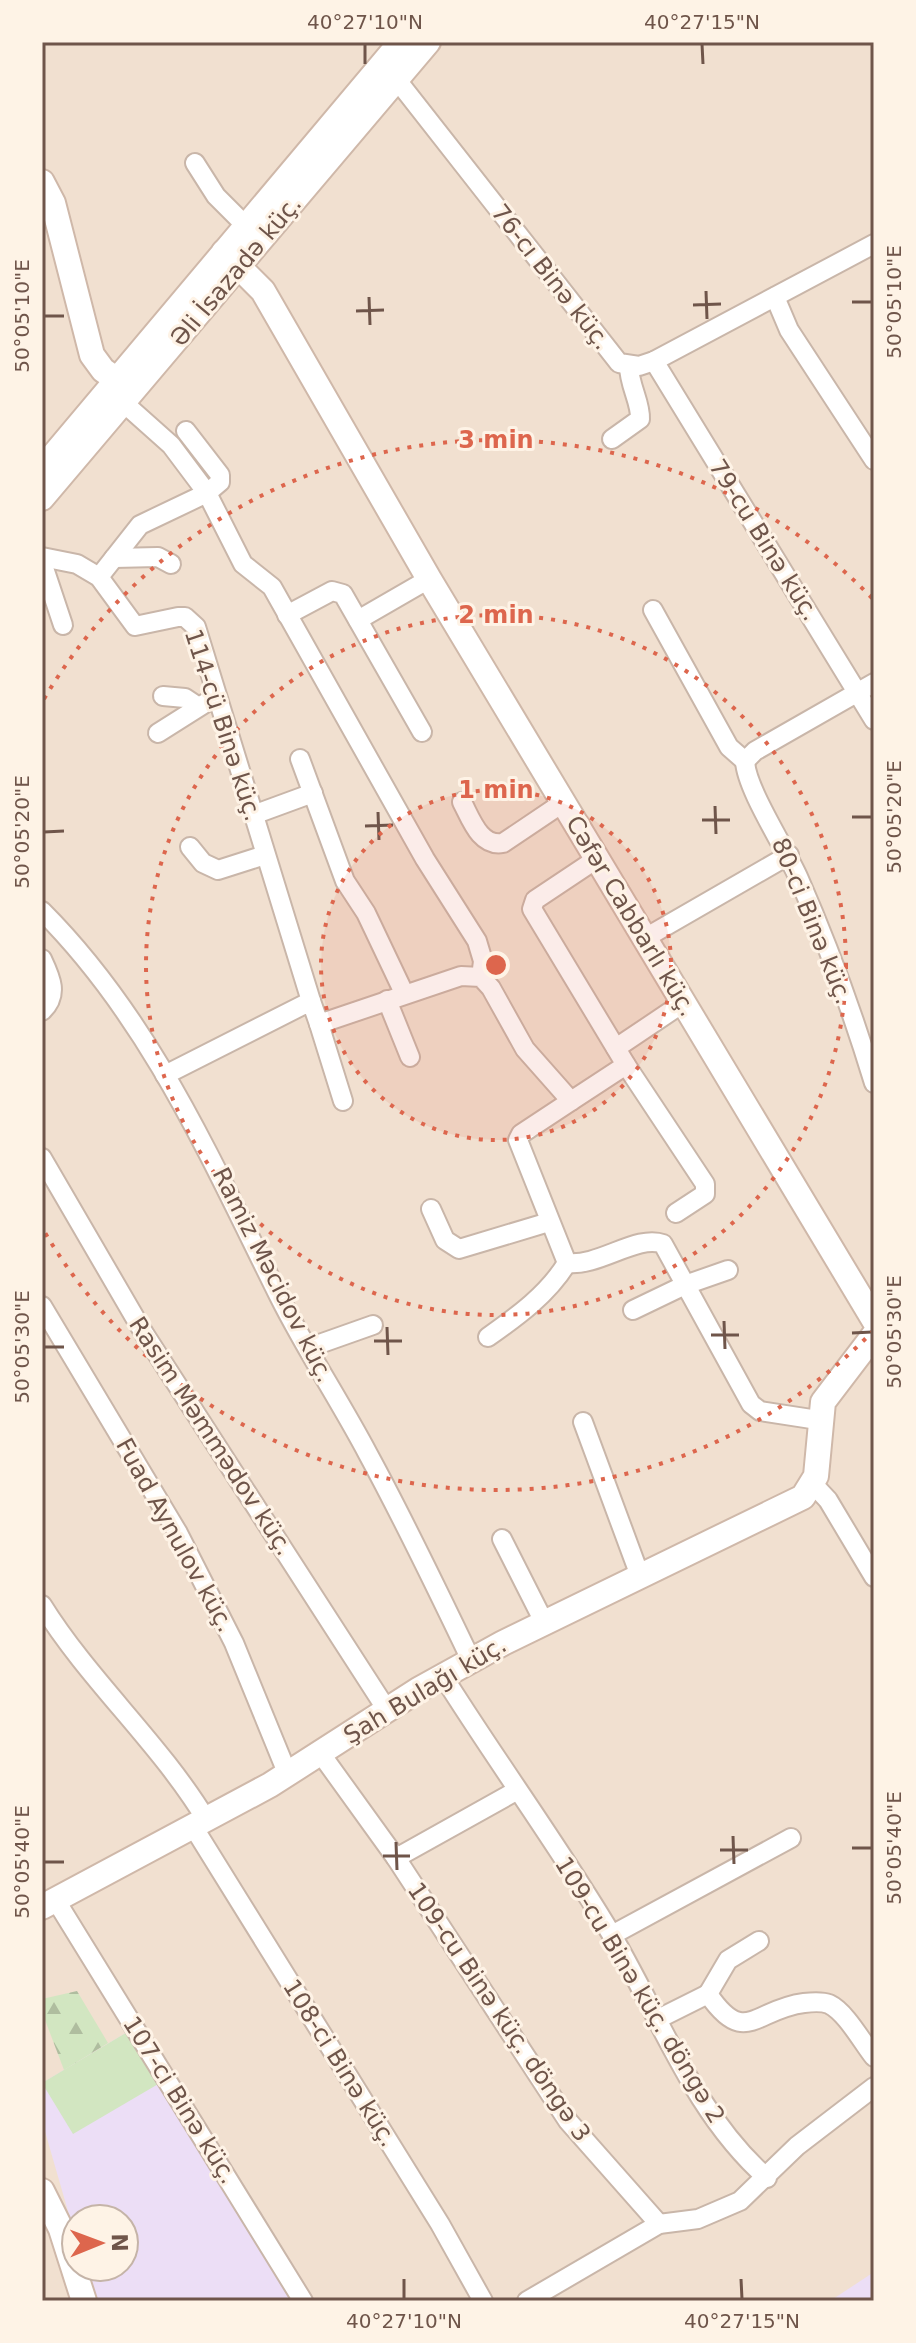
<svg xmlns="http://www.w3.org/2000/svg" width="916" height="2343" viewBox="0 0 916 2343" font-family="'DejaVu Sans',sans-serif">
	<defs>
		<pattern id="forest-firs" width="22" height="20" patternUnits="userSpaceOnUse" patternTransform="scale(2)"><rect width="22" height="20" fill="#d2e6c1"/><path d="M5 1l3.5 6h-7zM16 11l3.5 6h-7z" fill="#afbd9f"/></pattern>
	</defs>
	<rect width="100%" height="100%" fill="#faefe1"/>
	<path fill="#f1e0d0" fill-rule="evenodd" d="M42 42H874V2301H42ZM76 2219H124V2267H76Z"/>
	<g fill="#ecdef6">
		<polygon points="129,2031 293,2301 98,2301 84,2267 124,2267 124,2219 76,2219 76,2239 42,2121 42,2083"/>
		<polygon points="874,2272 874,2301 830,2301"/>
	</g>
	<polygon fill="#d2e6c1" points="129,2031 160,2083 73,2134 42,2083"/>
	<polygon fill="url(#forest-firs)" points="77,1991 108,2043 64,2070 42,2012 42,1999"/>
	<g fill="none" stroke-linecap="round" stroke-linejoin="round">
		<defs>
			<g id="street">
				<polyline points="397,80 619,363 639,366 654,361 874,244"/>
				<polyline points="195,163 216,196 246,226"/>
				<polyline points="775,297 789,330 874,460"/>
				<polyline points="654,361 874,720"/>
				<polyline points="125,404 171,445 207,493 243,564 272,587 425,859 477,941 483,961 481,977"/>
				<path d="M612 439 640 419C641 403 629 385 629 366"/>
				<polyline points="42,557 77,564 99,577 135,626 178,617 185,617 196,627 311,1001"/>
				<polyline points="114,558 158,557 171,564"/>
				<polyline points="42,562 63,625"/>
				<polyline points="99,577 140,525 207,493 220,482 220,475 186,431"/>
				<polyline points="653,610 729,747 745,761"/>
				<polyline points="287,615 332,591 343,594 422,732"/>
				<polyline points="358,620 429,579"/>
				<polyline points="163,696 185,698 197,706"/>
				<polyline points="158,733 215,697"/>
				<polyline points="300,759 345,881 366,913 404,993"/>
				<path d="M745 761C746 789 786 849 799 879 828 945 853 1014 874 1083"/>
				<polyline points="745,761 755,751 874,683"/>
				<path d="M462 802C471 819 480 847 503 843L564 802"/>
				<polyline points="253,815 313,793"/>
				<polyline points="190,847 203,863 218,870 265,855"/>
				<polyline points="598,858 535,900 532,909 626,1065 705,1184 705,1194 676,1213"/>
				<path d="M42 911C151 1020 211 1160 279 1296 306 1350 340 1401 368 1454 405 1522 438 1591 471 1660"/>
				<polyline points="645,938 789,855"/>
				<path d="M42 959C51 978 59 995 42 1011"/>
				<polyline points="387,1000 410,1057"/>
				<polyline points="319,1024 343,1101"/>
				<polyline points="616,1048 683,1003"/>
				<path d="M165 1075 311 1001 319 1024 461 976 481 977 491 988 525 1049 571 1101 521 1134 518 1140 567 1263C599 1267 637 1234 663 1244L751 1404 760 1411 818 1420"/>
				<polyline points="571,1101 626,1065"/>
				<polyline points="42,1158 145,1335 387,1710"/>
				<polyline points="431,1209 445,1240 459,1249 549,1222"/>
				<polyline points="42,1306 178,1533 234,1643 288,1775"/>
				<polyline points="633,1310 685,1285 728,1270"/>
				<path d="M488 1337C518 1316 548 1294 567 1263"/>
				<polyline points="308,1348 373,1325"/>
				<polyline points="583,1422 640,1576"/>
				<polyline points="813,1484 828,1500 874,1577"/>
				<polyline points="502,1539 544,1622"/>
				<path d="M42 1605C90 1682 160 1743 207 1821"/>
				<path d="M443 1676C497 1762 558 1845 610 1932 659 2014 693 2113 767 2178"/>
				<polyline points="321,1754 396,1858 568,2121 659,2224"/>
				<polyline points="194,1828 440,2224 483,2301"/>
				<polyline points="396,1858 516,1791"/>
				<polyline points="55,1899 303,2301"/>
				<polyline points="612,1935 791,1838"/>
				<polyline points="708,1994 728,1960 759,1941"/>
				<path d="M658 2019 708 1994C745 2048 755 2009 804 2003 812 2002 821 2001 829 2004 846 2012 862 2042 874 2057"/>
				<polyline points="527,2301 659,2224 698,2219 740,2201 797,2146 874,2087"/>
			</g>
			<g id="secondary">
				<polyline points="42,182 53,203 92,355 103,370 117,380"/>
				<polyline points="224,252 263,291 429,579 874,1320"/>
				<polyline points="42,469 401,42"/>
				<polyline points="42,498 428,42"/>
				<polyline points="42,1907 270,1785 418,1690 503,1643 803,1497 816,1476 823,1402 874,1335"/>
				<polyline points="42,2191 61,2229 84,2301"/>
			</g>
		</defs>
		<use href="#street" stroke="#c9b6a9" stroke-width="22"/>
		<use href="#secondary" stroke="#cfb8a9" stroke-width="28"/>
		<use href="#street" stroke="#fff" stroke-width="18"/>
		<use href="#secondary" stroke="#fff" stroke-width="24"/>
	</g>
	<path fill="none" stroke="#6f554a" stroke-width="3" d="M365 44V64M702 44 703 64M706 291 707 319M369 297 370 325M852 302H872M693 305 721 304M356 311 384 310M44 316H64M715 806 716 834M378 812 379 840M852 817H872M702 820H730M365 826 393 825M44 832 64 831M724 1321 725 1349M387 1327 388 1355M852 1333 872 1332M711 1335H739M374 1341H402M44 1347H64M733 1836 734 1864M396 1842 397 1870M852 1848H872M720 1850H748M383 1856H410M44 1862H64M404 2279V2299M741 2279 742 2299"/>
	<circle cx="496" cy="965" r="175" fill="#dd664d" fill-opacity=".12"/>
	<g fill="none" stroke="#dd664d" stroke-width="4" stroke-dasharray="4 8">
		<circle cx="496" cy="965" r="175"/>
		<circle cx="496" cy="965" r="350"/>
		<path d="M874 1330A525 525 0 0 1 44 1231M44 699A525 525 0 0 1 874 600"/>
	</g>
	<g text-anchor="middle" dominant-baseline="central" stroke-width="6" stroke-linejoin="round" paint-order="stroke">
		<g font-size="24" fill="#6f554a" stroke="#fef3e6">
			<text transform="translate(236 271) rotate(-50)">Əli İsazadə küç.</text>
			<text transform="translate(551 277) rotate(52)">76-cı Binə küç.</text>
			<text transform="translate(764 540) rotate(58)">79-cu Binə küç.</text>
			<text transform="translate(223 725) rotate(72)">114-cü Binə küç.</text>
			<text transform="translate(631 916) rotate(59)">Cəfər Cabbarlı küç.</text>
			<text transform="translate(812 921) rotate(68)">80-ci Binə küç.</text>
			<text transform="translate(273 1275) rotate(63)">Ramiz Məcidov küç.</text>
			<text transform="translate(211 1436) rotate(57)">Rasim Məmmədov küç.</text>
			<text transform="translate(175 1535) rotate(61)">Fuad Aynulov küç.</text>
			<text transform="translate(425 1690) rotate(-31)">Şah Bulağı küç.</text>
			<text transform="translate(640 1990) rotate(59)">109-cu Binə küç. döngə 2</text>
			<text transform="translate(499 2012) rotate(56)">109-cu Binə küç. döngə 3</text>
			<text transform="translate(340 2063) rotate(58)">108-ci Binə küç.</text>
			<text transform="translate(180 2100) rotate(58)">107-ci Binə küç.</text>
		</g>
	</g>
	<circle cx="496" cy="965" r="12" fill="#dd664d" stroke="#fef3e6" stroke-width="4"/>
	<g font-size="24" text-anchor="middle" font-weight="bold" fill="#dd664d" stroke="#fef3e6" stroke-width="6" stroke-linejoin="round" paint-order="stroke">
		<text x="496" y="448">3 min</text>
		<text x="496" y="623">2 min</text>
		<text x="496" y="798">1 min</text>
	</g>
	<rect width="916" height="2343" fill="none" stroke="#fef3e6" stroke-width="88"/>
	<g transform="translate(100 2243) rotate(89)"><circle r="38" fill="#fef3e6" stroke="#c5b4a8" stroke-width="2"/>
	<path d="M0-6L14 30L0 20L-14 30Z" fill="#dd664d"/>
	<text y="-12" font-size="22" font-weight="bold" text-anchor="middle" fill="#6f554a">N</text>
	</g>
	<rect x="44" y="44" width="828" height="2255" fill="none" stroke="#6f554a" stroke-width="3"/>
	<g font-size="20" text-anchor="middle" fill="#6f554a">
		<text x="365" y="29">40°27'10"N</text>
		<text x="702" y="29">40°27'15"N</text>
		<text transform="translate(894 302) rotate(-90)" y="7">50°05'10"E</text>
		<text transform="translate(22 316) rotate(-90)" y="7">50°05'10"E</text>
		<text transform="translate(894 817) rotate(-90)" y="7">50°05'20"E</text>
		<text transform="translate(22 832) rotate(-90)" y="7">50°05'20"E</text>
		<text transform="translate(894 1332) rotate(-90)" y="7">50°05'30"E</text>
		<text transform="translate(22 1347) rotate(-90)" y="7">50°05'30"E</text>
		<text transform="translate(894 1848) rotate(-90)" y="7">50°05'40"E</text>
		<text transform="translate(22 1862) rotate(-90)" y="7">50°05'40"E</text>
		<text x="404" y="2328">40°27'10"N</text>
		<text x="742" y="2328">40°27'15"N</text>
	</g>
</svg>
